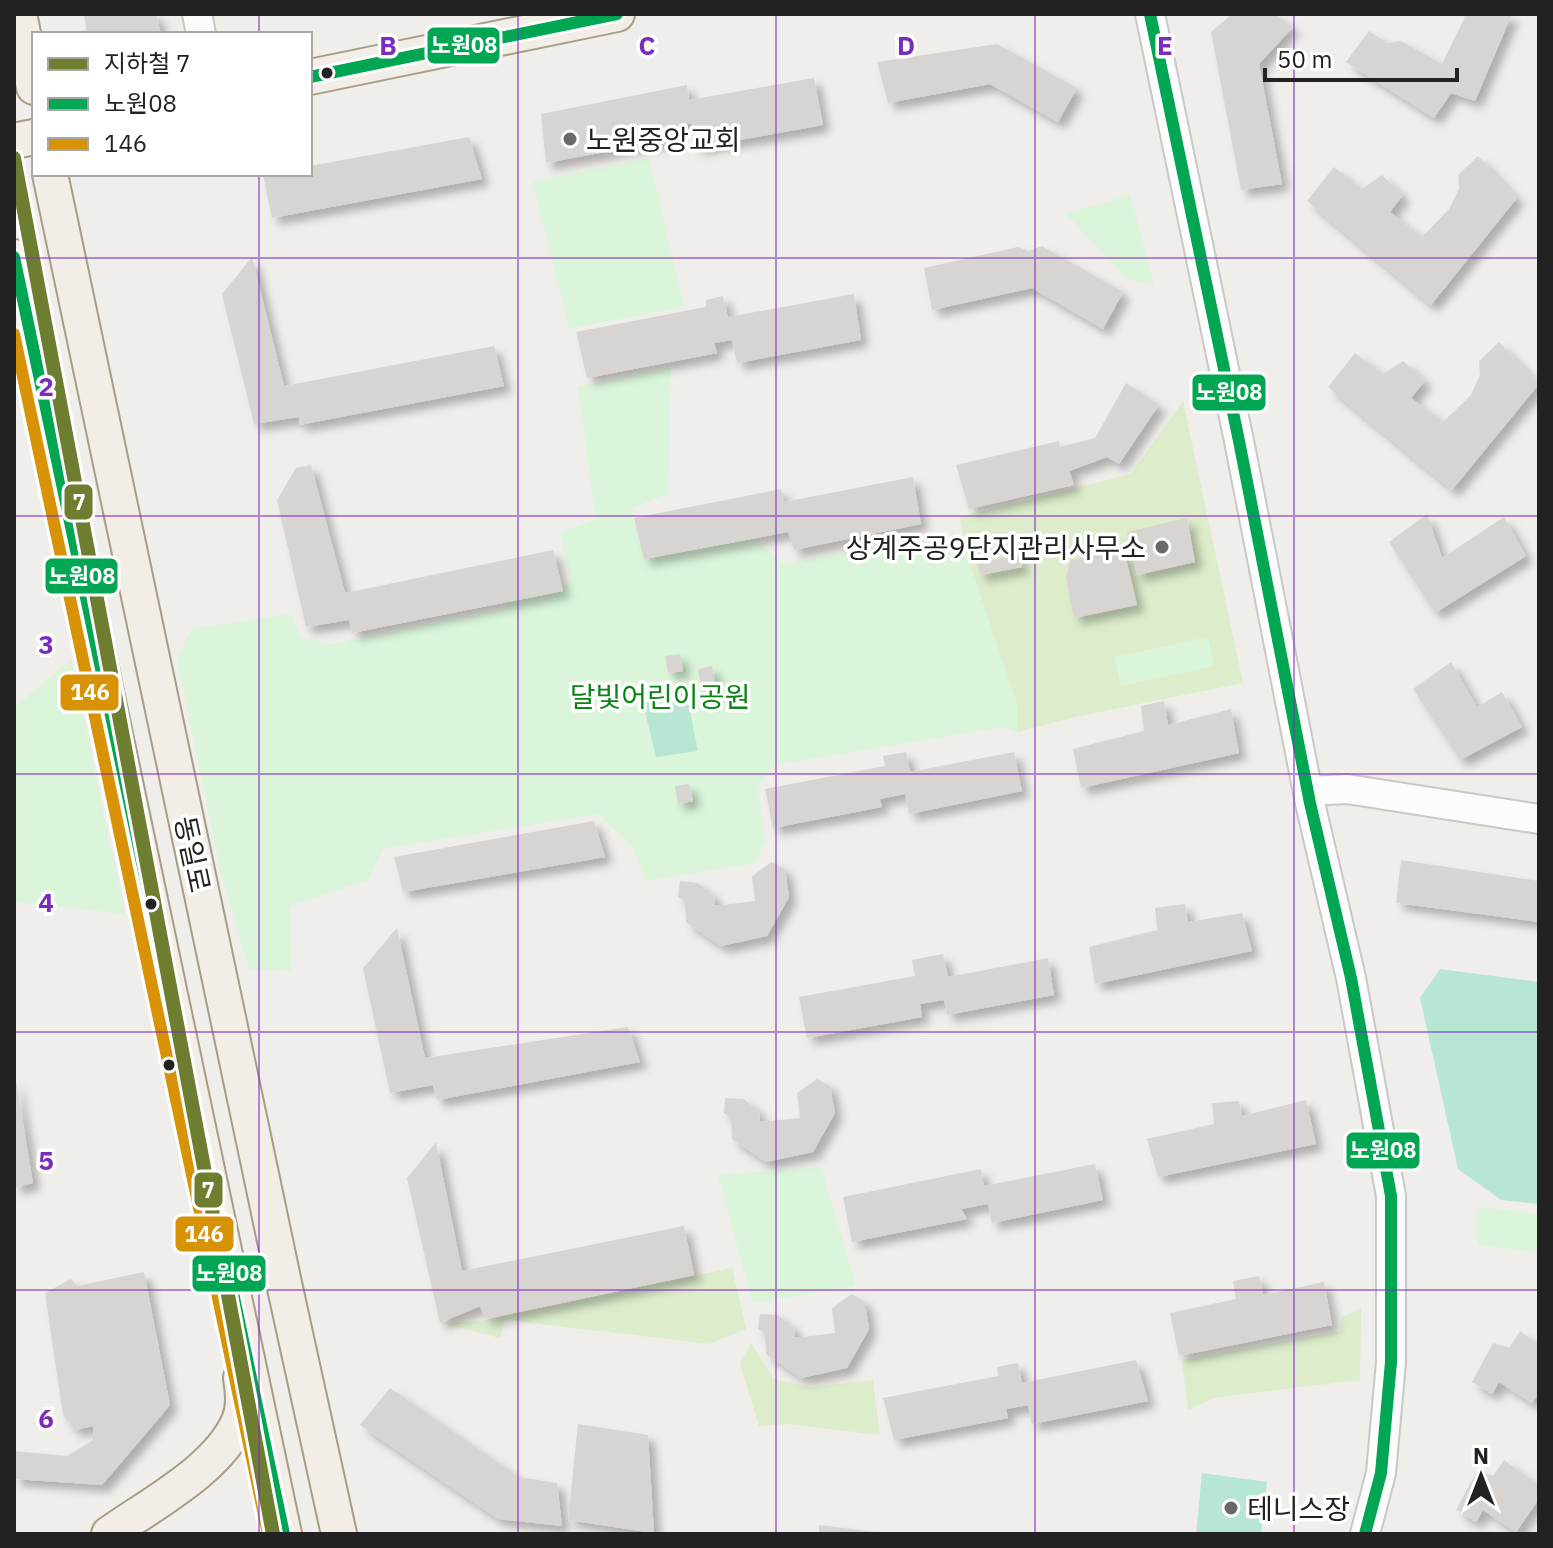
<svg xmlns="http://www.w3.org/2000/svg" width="1553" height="1548" viewBox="0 0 1553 1548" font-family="'IBM Plex Sans','Noto Sans KR',sans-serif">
	<defs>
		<filter id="shadow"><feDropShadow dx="7" dy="7" stdDeviation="4" flood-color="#0004"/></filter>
	</defs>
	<rect width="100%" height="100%" fill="#f0eeeb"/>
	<g fill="#ddeccb">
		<polygon points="1183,401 1243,683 1075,717 1017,732 1017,704 966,553 960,517 1131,474"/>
		<polygon points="732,1268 746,1329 709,1344 505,1320 500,1338 440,1323 482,1321"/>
		<polygon points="1361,1308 1360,1380 1214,1398 1188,1410 1182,1360 1340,1331 1342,1317"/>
		<polygon points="751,1343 774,1379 809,1387 873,1380 880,1435 787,1424 759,1426 740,1364"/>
	</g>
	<g fill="#daf5da">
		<polygon points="649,158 684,307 569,329 533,182"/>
		<polygon points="1130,195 1154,285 1128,279 1066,214"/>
		<polygon points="671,367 668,494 631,508 644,559 755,539 784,564 936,536 966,553 1017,704 1017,732 1004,727 775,765 758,786 765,840 755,863 646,881 632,846 598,814 383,849 368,880 290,906 291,971 249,969 222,877 177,660 191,629 291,614 300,637 332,644 507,608 505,599 571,583 560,533 596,519 578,387"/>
		<polygon points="1208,637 1215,666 1121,686 1114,657"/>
		<polygon points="71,659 125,914 14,902 14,705 20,703"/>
		<polygon points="821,1167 856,1286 753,1303 718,1175"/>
		<polygon points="1478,1207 1539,1214 1539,1252 1478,1245"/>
	</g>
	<g fill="#b7e6d2">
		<polygon points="686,692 698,751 656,757 642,699"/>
		<polygon points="1440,969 1539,982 1539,1204 1501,1200 1458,1169 1420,998"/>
		<polygon points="1202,1473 1267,1482 1261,1534 1196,1534"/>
	</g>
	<g fill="#d7d4d2" filter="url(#shadow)">
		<polygon points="84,14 156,14 161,34 87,34"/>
		<polygon points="1232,14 1275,14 1293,27 1259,64 1282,184 1241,190 1211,32"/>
		<polygon points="1459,14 1512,14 1475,101 1451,93 1434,118 1346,62 1369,31 1387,43 1401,41 1442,64 1465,17"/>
		<polygon points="997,44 1077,88 1058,122 990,84 888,103 877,62"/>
		<polygon points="814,78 823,125 696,148 691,123 672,126 674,139 546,163 541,114 687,85 689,100"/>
		<polygon points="469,137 482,179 272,218 263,175 310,174 310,166"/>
		<polygon points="1478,156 1517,198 1431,305 1307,201 1334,167 1362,189 1382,175 1403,195 1390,212 1422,237 1449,209 1459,189 1458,175"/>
		<polygon points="1042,246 1123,292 1103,329 1032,288 932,310 924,268 1018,247 1029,251"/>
		<polygon points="252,257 284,386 494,346 504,386 299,425 299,417 254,424 222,294"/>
		<polygon points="854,294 861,340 737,363 732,340 714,343 717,353 587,378 576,332 706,307 706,300 723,296 728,317"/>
		<polygon points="1499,342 1539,384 1452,490 1328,387 1355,353 1383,374 1403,361 1425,381 1411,398 1443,422 1471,395 1480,375 1479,361"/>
		<polygon points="1126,383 1159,405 1119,464 1107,457 1069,471 1074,485 969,509 956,465 1059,441 1060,447 1095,438"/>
		<polygon points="311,465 345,593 553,550 563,591 352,633 349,620 306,627 277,500 296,468"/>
		<polygon points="913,477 921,524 794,550 788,532 644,559 634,518 781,489 784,502"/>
		<polygon points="1427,514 1442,558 1504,517 1526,556 1435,613 1389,542"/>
		<polygon points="1187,518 1195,562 1137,575 1127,532"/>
		<polygon points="1124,550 1137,605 1074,618 1066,577 1071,560"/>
		<polygon points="1020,555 1022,567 980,575 977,563"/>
		<polygon points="680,654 683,671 668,673 665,656"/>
		<polygon points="1451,662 1477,707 1502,692 1522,727 1460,760 1413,689"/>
		<polygon points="712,666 717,694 703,697 698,669"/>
		<polygon points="1164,701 1168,725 1231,709 1239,753 1081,788 1073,749 1144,731 1141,706"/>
		<polygon points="906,752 910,772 1014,752 1022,791 909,814 905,794 880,799 882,807 773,828 765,789 885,766 883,756"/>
		<polygon points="689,784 693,801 678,804 675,786"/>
		<polygon points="594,821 605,857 403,892 394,857"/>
		<polygon points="1401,860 1539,881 1539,922 1396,903"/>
		<polygon points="772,862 785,869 789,897 767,936 721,946 686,922 685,901 678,897 680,881 698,883 714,896 715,906 755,901 752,876"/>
		<polygon points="1185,904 1188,922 1242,913 1252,951 1095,984 1089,947 1157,930 1155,908"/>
		<polygon points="397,928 425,1058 628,1027 640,1062 437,1100 433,1085 390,1093 363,968"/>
		<polygon points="943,954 948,977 1048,958 1054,995 947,1015 944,1000 920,1004 922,1017 807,1038 799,997 915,976 912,960"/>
		<polygon points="817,1079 830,1086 835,1113 813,1152 766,1162 732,1139 731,1118 724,1113 725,1098 744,1099 759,1112 760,1122 800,1118 797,1093"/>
		<polygon points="16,1081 33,1183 14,1188 14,1082"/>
		<polygon points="1306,1100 1316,1144 1158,1177 1147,1139 1214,1124 1212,1103 1239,1101 1242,1116"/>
		<polygon points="436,1142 462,1271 684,1226 694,1275 486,1319 480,1306 440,1323 407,1178"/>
		<polygon points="1095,1164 1103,1200 992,1223 988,1204 961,1209 967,1219 852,1242 843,1197 981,1169 984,1186"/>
		<polygon points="144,1272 170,1405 102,1485 14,1479 14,1451 67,1456 93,1440 93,1426 75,1430 63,1415 45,1293 71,1279 77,1286"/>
		<polygon points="1259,1276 1263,1295 1324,1282 1332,1325 1179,1356 1170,1313 1236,1299 1233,1281"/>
		<polygon points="852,1294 865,1302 869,1329 847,1368 801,1378 766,1354 765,1333 758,1329 760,1314 778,1315 794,1328 795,1338 835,1333 832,1308"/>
		<polygon points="1520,1331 1539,1345 1539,1393 1532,1403 1499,1382 1492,1394 1472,1382 1493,1343 1509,1348"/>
		<polygon points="1136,1360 1148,1401 1032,1424 1028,1405 1006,1409 1008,1418 894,1440 883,1398 998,1376 997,1367 1018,1363 1022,1383"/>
		<polygon points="390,1388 519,1477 557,1483 562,1526 498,1519 360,1425"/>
		<polygon points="578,1424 648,1435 654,1533 568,1520"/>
		<polygon points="1504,1460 1539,1485 1539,1499 1516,1532 1483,1510 1476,1522 1456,1510 1477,1471 1493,1476"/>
		<polygon points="819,1525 875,1532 875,1534 819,1534"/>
	</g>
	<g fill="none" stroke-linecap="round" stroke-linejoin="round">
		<defs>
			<g id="minor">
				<polyline points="197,14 201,34"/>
				<polyline points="1150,14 1239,441 1310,803 1351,978 1391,1196 1391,1362 1381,1473 1365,1534"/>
				<polyline points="1308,791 1347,789 1539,819"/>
			</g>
			<g id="major">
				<polyline points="19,14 34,87"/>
				<polyline points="310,77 617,14"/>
				<polyline points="14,141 34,137"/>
				<polyline points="50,174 285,1288 339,1534"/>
				<polyline points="14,257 284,1534"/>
				<path d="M109 1534C150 1505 219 1469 239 1421 245 1407 243 1392 241 1378"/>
			</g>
		</defs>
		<use href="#minor" stroke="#c9c8c7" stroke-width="32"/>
		<use href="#major" stroke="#a79c86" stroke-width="38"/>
		<use href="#minor" stroke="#fdfcfc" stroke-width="28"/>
		<use href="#major" stroke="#f3ede7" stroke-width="34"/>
		<defs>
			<g id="bus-1">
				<polyline points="1150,14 1239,441 1310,803 1351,978 1391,1196 1391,1362 1381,1473 1365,1534"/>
				<polyline points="310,77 617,14"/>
				<polyline points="14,257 284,1534"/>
			</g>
			<polyline id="bus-2" points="14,334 268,1534"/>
		</defs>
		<use href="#bus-1" stroke="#fff" stroke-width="18"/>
		<use href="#bus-2" stroke="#fff" stroke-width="18"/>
		<use href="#bus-1" stroke="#00a651" stroke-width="12"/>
		<use href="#bus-2" stroke="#d79205" stroke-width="12"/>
		<defs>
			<polyline id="metro-1" points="14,158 273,1534"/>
		</defs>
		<use href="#metro-1" stroke="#fff" stroke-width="20"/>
		<use href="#metro-1" stroke="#6e7e31" stroke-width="14"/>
	</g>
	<path fill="none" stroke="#7b2cbf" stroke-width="2" stroke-opacity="0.55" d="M259 14V34M518 14V1534M776 14V1534M1035 14V1534M1294 14V1534M259 174V1534M14 258H1539M14 516H1539M14 774H1539M14 1032H1539M14 1290H1539"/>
	<g fill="#222" stroke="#fff" stroke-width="3">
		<circle cx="327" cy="73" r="7"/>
		<circle cx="151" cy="904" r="7"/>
		<circle cx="169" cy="1065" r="7"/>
	</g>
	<g fill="#6a6968" stroke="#fff" stroke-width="3">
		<circle cx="570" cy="139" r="8"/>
		<circle cx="1162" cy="547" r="8"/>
		<circle cx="1231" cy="1508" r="8"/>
	</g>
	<g text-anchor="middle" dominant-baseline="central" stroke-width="7" stroke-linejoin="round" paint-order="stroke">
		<g font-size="28" fill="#222" stroke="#fff" text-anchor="start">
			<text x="586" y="139">노원중앙교회</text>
			<text x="1146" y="547" text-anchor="end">상계주공9단지관리사무소</text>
			<text x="1247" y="1508">테니스장</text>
		</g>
		<g font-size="28" fill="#0c8416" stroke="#fff">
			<text x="660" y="696">달빛어린이공원</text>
		</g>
		<g font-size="28" fill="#222" stroke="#fff">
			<text transform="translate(193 854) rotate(78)">동일로</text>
		</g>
	</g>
	<g font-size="26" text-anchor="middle" font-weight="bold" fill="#7b2cbf" stroke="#fff" stroke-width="7" stroke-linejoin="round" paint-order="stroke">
		<text x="388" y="55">B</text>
		<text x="647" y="55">C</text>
		<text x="906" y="55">D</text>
		<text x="1165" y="55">E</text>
		<text x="46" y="396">2</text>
		<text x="46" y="654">3</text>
		<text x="46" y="912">4</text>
		<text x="46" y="1170">5</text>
		<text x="46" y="1428">6</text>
	</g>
	<g stroke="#fff" stroke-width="3">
		<rect x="426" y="26" width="75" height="39" rx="8" fill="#00a651"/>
		<rect x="1191" y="373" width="76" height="39" rx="8" fill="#00a651"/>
		<rect x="63" y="483" width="31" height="38" rx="8" fill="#6e7e31"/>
		<rect x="44" y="557" width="75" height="38" rx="8" fill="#00a651"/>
		<rect x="59" y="673" width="61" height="39" rx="8" fill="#d79205"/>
		<rect x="1345" y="1131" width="76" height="39" rx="8" fill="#00a651"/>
		<rect x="193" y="1171" width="31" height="38" rx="8" fill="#6e7e31"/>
		<rect x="174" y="1215" width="61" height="38" rx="8" fill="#d79205"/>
		<rect x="191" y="1254" width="76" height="39" rx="8" fill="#00a651"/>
	</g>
	<g font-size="22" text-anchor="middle" font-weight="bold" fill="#fff">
		<text x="464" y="53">노원08</text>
		<text x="1229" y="400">노원08</text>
		<text x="79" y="510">7</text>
		<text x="82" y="584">노원08</text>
		<text x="90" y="700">146</text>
		<text x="1383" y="1158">노원08</text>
		<text x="208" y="1198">7</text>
		<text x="204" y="1242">146</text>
		<text x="229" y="1281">노원08</text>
	</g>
	<rect width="1553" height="1548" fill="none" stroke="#222222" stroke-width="32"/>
	<rect x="32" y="32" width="280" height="144" fill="#ffffff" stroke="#a7a7a7" stroke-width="2"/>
	<rect x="48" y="58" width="40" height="12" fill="#6e7e31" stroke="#a7a7a7" stroke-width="2"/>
	<text x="104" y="72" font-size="24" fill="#222222">지하철 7</text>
	<rect x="48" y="98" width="40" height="12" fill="#00a651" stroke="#a7a7a7" stroke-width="2"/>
	<text x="104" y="112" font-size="24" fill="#222222">노원08</text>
	<rect x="48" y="138" width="40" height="12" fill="#d79205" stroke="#a7a7a7" stroke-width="2"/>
	<text x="104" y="152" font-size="24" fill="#222222">146</text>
	<g transform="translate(1481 1476)" stroke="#ffffff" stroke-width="6" paint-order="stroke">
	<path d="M0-6L14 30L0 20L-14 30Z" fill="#222222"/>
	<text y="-12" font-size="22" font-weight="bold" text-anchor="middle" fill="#222222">N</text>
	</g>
	<path d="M1265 68v12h192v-12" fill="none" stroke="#222222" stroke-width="4"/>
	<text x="1277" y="68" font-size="24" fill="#222222" stroke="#ffffff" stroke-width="6" paint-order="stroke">50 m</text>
</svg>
